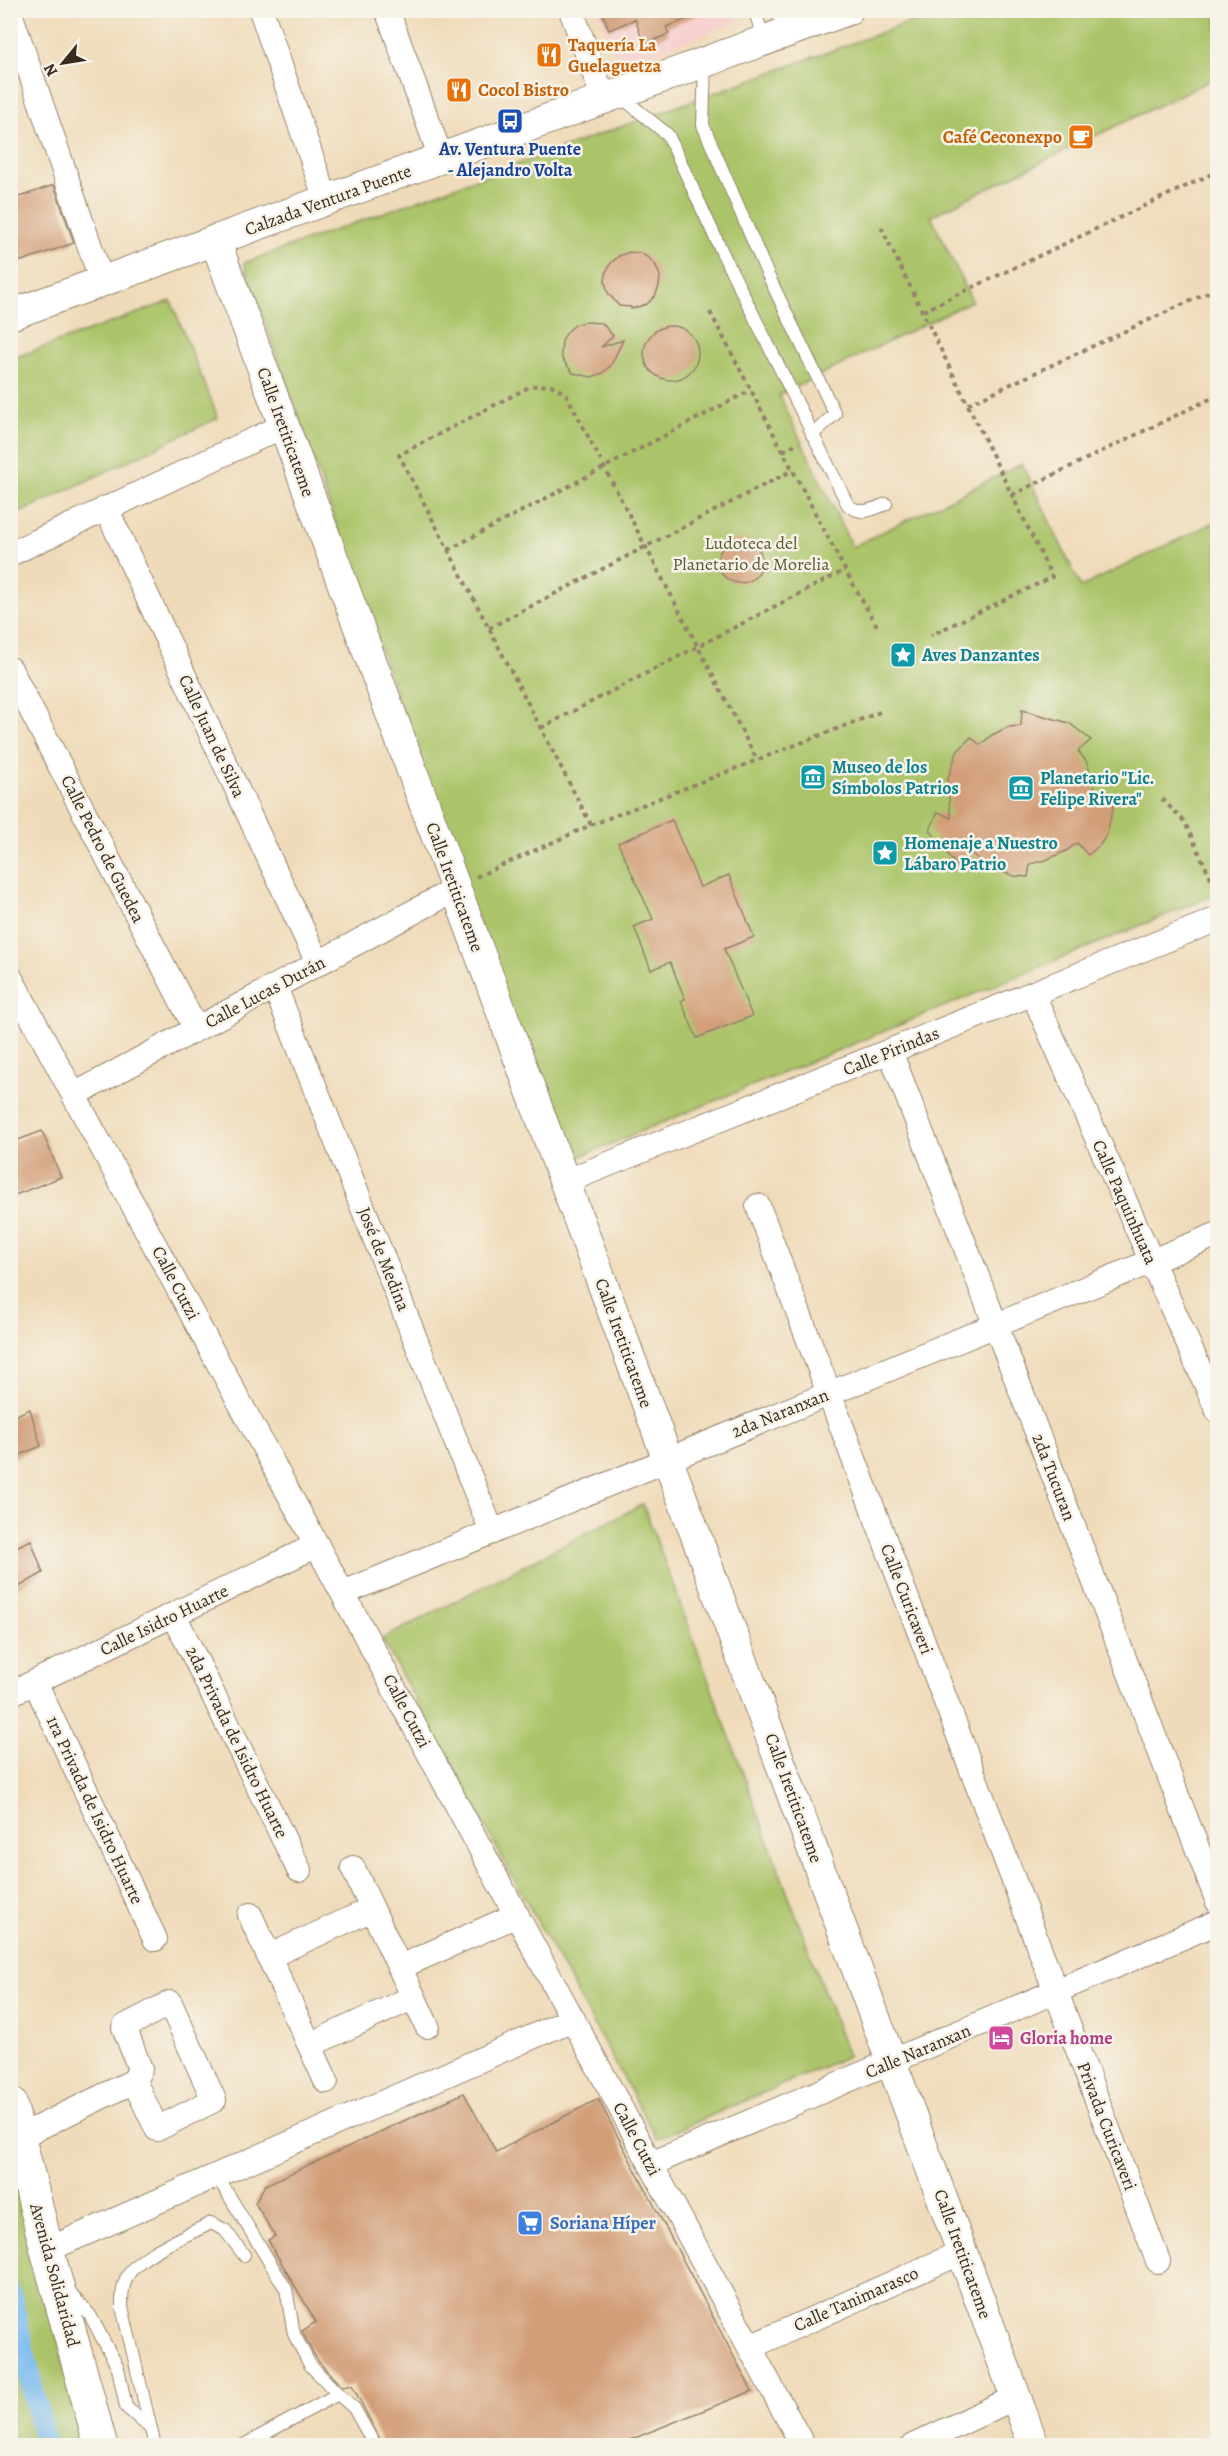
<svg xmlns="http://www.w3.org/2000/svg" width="1228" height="2456" viewBox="0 0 1228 2456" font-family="Alegreya,serif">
	<rect width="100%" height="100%" fill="#f7f3e8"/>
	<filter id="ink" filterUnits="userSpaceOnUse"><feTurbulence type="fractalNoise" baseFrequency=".0167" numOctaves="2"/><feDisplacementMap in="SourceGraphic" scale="12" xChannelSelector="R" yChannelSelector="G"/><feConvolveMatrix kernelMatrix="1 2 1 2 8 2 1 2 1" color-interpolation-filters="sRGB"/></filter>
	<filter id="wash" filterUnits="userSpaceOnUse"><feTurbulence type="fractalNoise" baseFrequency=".008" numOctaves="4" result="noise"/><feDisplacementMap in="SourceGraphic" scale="24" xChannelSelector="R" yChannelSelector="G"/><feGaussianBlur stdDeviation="1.35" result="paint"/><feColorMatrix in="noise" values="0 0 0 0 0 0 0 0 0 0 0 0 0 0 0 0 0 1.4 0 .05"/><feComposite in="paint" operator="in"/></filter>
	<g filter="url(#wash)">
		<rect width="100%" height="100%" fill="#efdbb9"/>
		<polygon fill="#f7d0ce" points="597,11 735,11 739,21 619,67"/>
		<g fill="#abc469" stroke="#737744" stroke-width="1.5">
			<polygon points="941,11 1217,11 1217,77 931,216 972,301 779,395 852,547 1022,464 1081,587 1217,521 1217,894 562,1164 244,263"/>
			<polygon points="171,301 218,418 11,517 11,359"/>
			<polygon points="643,1504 848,2056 657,2139 382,1639"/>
			<polygon points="11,2156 84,2445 11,2445"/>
		</g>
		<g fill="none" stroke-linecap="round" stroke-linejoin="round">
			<polyline stroke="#7abbef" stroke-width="22" points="10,2294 46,2446"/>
		</g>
		<g id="blocks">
			<g fill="#d29e78">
				<polygon points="601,10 706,10 706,12 666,27 669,34 644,44 635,19 609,30"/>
				<polygon points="54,185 74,243 10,265 10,200"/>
				<polygon points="629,252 640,253 649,258 656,266 660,276 659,286 655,296 647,304 631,309 631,307 619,306 608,293 605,282 606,272 611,263 619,256"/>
				<polygon points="585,322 602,323 613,336 601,347 623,340 611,365 603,373 592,377 573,373 562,359 561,352 562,341 567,332 575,325"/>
				<circle cx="671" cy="353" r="27"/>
				<circle cx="740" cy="561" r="22"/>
				<polygon points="1022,710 1069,723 1091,740 1078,751 1086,761 1094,782 1095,796 1115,798 1107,834 1100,845 1088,855 1077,843 1066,851 1046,860 1030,864 1028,877 1014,876 994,869 970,853 957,867 930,830 938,812 951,818 947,781 957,752 971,737 980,745 992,735 1008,727 1021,726"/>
				<polygon points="672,820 700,887 729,875 754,937 724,949 752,1016 697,1038 681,1001 685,999 670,962 651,970 634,927 653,919 618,843"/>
				<polygon points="42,1131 61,1177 10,1197 10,1143"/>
				<polygon points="30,1409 41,1446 10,1459 10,1418"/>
				<polygon points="31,1540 43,1573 10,1592 10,1550"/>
				<polygon points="464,2093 496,2152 598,2099 752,2391 617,2445 383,2445 352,2385 342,2387 319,2362 312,2351 302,2331 316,2322 268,2240 275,2236 255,2203 265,2185"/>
			</g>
		</g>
	</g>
	<g filter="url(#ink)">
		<use href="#blocks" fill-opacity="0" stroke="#95826c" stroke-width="1.5"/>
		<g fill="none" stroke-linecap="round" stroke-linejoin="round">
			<defs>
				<g id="service">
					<polyline points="754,10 765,41"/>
					<polyline points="777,10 785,32"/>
					<polyline points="705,64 703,125 767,273 835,414 812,435"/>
					<path d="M619 95 668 135 723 254 848 505C862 516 871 510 886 504"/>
					<polyline points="217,2176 286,2289 294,2334 310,2365 338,2394 354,2408 375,2446"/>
					<polyline points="68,2291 90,2315 118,2368 126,2407 150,2428"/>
					<path d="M155 2446 122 2307C122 2296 122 2285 128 2275 141 2253 188 2235 211 2223L225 2230 244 2255"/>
					<polyline points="242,2446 338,2394"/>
				</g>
				<g id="minor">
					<polyline points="261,10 326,200"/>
					<polyline points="387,10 441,158"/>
					<polyline points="571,10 604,99"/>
					<polyline points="10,13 102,282"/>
					<polyline points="106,508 318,963"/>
					<polyline points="10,554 283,426"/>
					<polyline points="10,669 196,1029"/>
					<polyline points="10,977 803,2446"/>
					<polyline points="275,987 492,1532"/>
					<polyline points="1033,994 1218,1411"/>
					<polyline points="890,1051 1218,1902"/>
					<polyline points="74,1095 456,889"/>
					<polyline points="564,1182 1218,919"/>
					<polyline points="758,1206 1158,2261"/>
					<polyline points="343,1593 1218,1234"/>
					<polyline points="174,1615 299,1870"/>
					<polyline points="35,1682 155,1939"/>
					<polyline points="10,1694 317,1545"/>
					<polyline points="353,1868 427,2026"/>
					<polyline points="250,1915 326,2081"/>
					<polyline points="270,1956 372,1909"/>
					<polyline points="400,1967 517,1915"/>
					<polygon points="170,2003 214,2100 157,2129 134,2081 140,2069 124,2027"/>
					<polyline points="310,2045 414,1997"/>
					<polyline points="19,2137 134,2081"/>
					<polyline points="651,2164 1218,1922"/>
					<polyline points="47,2250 573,2019"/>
					<polyline points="750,2347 962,2252"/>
					<polyline points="913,2446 1016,2397"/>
				</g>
				<g id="tertiary">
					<polyline points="215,240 1034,2446"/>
					<polyline points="10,315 848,10"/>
				</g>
				<polyline id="secondary" points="10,2103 47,2250 101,2446"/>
			</defs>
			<use href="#service" stroke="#95826c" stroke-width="14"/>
			<use href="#minor" stroke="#95826c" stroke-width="26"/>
			<use href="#tertiary" stroke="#95826c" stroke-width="32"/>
			<use href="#secondary" stroke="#95826c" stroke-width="35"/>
			<g stroke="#95826c" stroke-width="4" stroke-dasharray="4.5 4.5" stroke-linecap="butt">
				<polyline points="881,227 1052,577 931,635"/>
				<polyline points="923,311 1218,171"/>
				<polyline points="710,312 845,570 877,626"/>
				<polyline points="968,404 1218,288"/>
				<polyline points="783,451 799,442"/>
				<polyline points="1012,495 1218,395"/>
				<polyline points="448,550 751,390"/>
				<polyline points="489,628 793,470"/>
				<polyline points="541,728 845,570"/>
				<polyline points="1162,799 1184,821 1218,893"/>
				<polyline points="591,825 399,455 531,386 551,385 566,394 757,760"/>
				<polyline points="476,877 591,825 880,712"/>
			</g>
			<use href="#service" stroke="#fff" stroke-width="12"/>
			<use href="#minor" stroke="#fff" stroke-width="24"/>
			<use href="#tertiary" stroke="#fff" stroke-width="30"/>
			<use href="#secondary" stroke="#fff" stroke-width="33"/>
		</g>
	</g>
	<defs>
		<symbol id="restaurant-square" viewBox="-11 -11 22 22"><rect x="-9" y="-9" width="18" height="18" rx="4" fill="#e8710a" stroke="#f7f3e8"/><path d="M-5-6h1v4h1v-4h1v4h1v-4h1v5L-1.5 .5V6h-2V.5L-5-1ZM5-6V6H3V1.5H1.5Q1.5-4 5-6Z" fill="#fff"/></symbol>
		<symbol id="bus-square" viewBox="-11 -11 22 22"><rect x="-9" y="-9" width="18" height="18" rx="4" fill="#1a4fb4" stroke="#f7f3e8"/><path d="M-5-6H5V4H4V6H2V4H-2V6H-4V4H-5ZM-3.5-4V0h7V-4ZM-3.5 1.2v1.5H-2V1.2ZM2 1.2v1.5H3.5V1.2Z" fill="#fff"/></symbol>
		<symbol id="cafe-square" viewBox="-11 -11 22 22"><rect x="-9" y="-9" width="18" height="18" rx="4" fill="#e8710a" stroke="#f7f3e8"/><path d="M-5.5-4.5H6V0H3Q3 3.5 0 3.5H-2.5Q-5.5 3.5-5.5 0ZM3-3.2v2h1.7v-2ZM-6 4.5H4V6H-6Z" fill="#fff"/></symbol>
		<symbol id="sight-square" viewBox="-11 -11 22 22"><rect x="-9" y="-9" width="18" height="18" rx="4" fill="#0f9aa8" stroke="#f7f3e8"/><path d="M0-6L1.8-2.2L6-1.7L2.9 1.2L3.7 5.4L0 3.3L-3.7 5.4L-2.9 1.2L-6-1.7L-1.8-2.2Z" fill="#fff"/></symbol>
		<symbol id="museum-square" viewBox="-11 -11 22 22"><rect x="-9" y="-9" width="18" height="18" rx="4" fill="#0f9aa8" stroke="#f7f3e8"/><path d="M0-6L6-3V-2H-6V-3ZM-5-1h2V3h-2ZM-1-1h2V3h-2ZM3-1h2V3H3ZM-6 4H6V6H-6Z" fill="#fff"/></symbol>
		<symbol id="hotel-square" viewBox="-11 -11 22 22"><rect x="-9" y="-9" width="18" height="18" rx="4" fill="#d1479c" stroke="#f7f3e8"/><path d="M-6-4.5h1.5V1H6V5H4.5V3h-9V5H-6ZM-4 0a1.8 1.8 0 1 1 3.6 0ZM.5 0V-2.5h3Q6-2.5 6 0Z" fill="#fff"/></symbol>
		<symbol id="supermarket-square" viewBox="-11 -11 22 22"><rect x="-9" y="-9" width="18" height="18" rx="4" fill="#3f7fe0" stroke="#f7f3e8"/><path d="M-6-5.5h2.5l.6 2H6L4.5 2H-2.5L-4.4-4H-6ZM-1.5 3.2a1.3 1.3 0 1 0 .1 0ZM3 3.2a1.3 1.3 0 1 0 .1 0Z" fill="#fff"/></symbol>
	</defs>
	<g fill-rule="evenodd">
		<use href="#restaurant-square" x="534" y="40" width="30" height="30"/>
		<use href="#restaurant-square" x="444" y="75" width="30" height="30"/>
		<use href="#bus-square" x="495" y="106" width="30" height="30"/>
		<use href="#cafe-square" x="1066" y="122" width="30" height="30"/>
		<use href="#sight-square" x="888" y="640" width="30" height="30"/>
		<use href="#museum-square" x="798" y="762" width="30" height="30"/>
		<use href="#museum-square" x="1006" y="773" width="30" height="30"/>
		<use href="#sight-square" x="870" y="838" width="30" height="30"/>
		<use href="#hotel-square" x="986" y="2023" width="30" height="30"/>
		<use href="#supermarket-square" x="515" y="2208" width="30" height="30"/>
	</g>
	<g text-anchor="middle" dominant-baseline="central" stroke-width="5" stroke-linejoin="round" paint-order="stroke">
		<g font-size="18" font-weight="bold" fill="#c56008" stroke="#f7f3e8" text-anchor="start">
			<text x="568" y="45">Taquería La<tspan x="568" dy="21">Guelaguetza</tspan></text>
			<text x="478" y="90">Cocol Bistro</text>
			<text x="1062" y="137" text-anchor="end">Café Ceconexpo</text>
		</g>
		<g font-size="18" font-weight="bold" fill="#164399" stroke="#f7f3e8">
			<text x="510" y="149">Av. Ventura Puente<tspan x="510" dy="21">- Alejandro Volta</tspan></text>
		</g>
		<g font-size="18" fill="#3b2a1e" stroke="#f7f3e8">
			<text transform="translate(328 200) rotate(-20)">Calzada Ventura Puente</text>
			<text transform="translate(286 432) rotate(70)">Calle Iretiticateme</text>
			<text transform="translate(212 736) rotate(65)">Calle Juan de Silva</text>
			<text transform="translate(103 849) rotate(63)">Calle Pedro de Guedea</text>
			<text transform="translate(455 887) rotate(70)">Calle Iretiticateme</text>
			<text transform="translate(265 992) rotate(-28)">Calle Lucas Durán</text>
			<text transform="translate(891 1051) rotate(-22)">Calle Pirindas</text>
			<text transform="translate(1125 1202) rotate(66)">Calle Paquinhuata</text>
			<text transform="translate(384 1259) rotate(68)">José de Medina</text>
			<text transform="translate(176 1283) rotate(62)">Calle Cutzi</text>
			<text transform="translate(624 1343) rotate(70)">Calle Iretiticateme</text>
			<text transform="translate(780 1413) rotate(-22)">2da Naranxan</text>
			<text transform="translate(1054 1477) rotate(69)">2da Tucuran</text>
			<text transform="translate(907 1599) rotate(69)">Calle Curicaveri</text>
			<text transform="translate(164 1620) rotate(-26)">Calle Isidro Huarte</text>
			<text transform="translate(407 1711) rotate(62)">Calle Cutzi</text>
			<text transform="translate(237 1742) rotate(64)">2da Privada de Isidro Huarte</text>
			<text transform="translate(794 1798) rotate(70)">Calle Iretiticateme</text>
			<text transform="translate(95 1810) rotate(65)">1ra Privada de Isidro Huarte</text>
			<text transform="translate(918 2051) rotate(-23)">Calle Naranxan</text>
			<text transform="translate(1107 2126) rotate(69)">Privada Curicaveri</text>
			<text transform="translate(637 2139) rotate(62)">Calle Cutzi</text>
			<text transform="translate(963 2254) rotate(70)">Calle Iretiticateme</text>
			<text transform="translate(55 2275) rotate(75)">Avenida Solidaridad</text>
			<text transform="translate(856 2299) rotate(-24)">Calle Tanimarasco</text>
		</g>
		<g font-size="18" fill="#5d5834" stroke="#f7f3e8">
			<text x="751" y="543">Ludoteca del<tspan x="751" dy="21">Planetario de Morelia</tspan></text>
		</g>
		<g font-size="18" font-weight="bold" fill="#0d838f" stroke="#f7f3e8" text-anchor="start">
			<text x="922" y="655">Aves Danzantes</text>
			<text x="832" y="767">Museo de los<tspan x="832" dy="21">Símbolos Patrios</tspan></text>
			<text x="1040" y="778">Planetario "Lic.<tspan x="1040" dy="21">Felipe Rivera"</tspan></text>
			<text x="904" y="843">Homenaje a Nuestro<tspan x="904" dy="21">Lábaro Patrio</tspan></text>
		</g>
		<g font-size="18" font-weight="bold" fill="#b23c85" stroke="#f7f3e8" text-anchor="start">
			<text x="1020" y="2038">Gloria home</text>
		</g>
		<g font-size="18" font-weight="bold" fill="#366cbe" stroke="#f7f3e8" text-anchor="start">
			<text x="550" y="2223">Soriana Híper</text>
		</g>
	</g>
	<rect width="1228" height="2456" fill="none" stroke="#f7f3e8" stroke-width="36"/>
	<g transform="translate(63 63) rotate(240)" stroke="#f7f3e8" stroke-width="4.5" paint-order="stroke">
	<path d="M0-4.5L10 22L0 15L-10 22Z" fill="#3b2a1e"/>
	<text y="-9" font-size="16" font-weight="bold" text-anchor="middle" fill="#3b2a1e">N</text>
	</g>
</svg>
